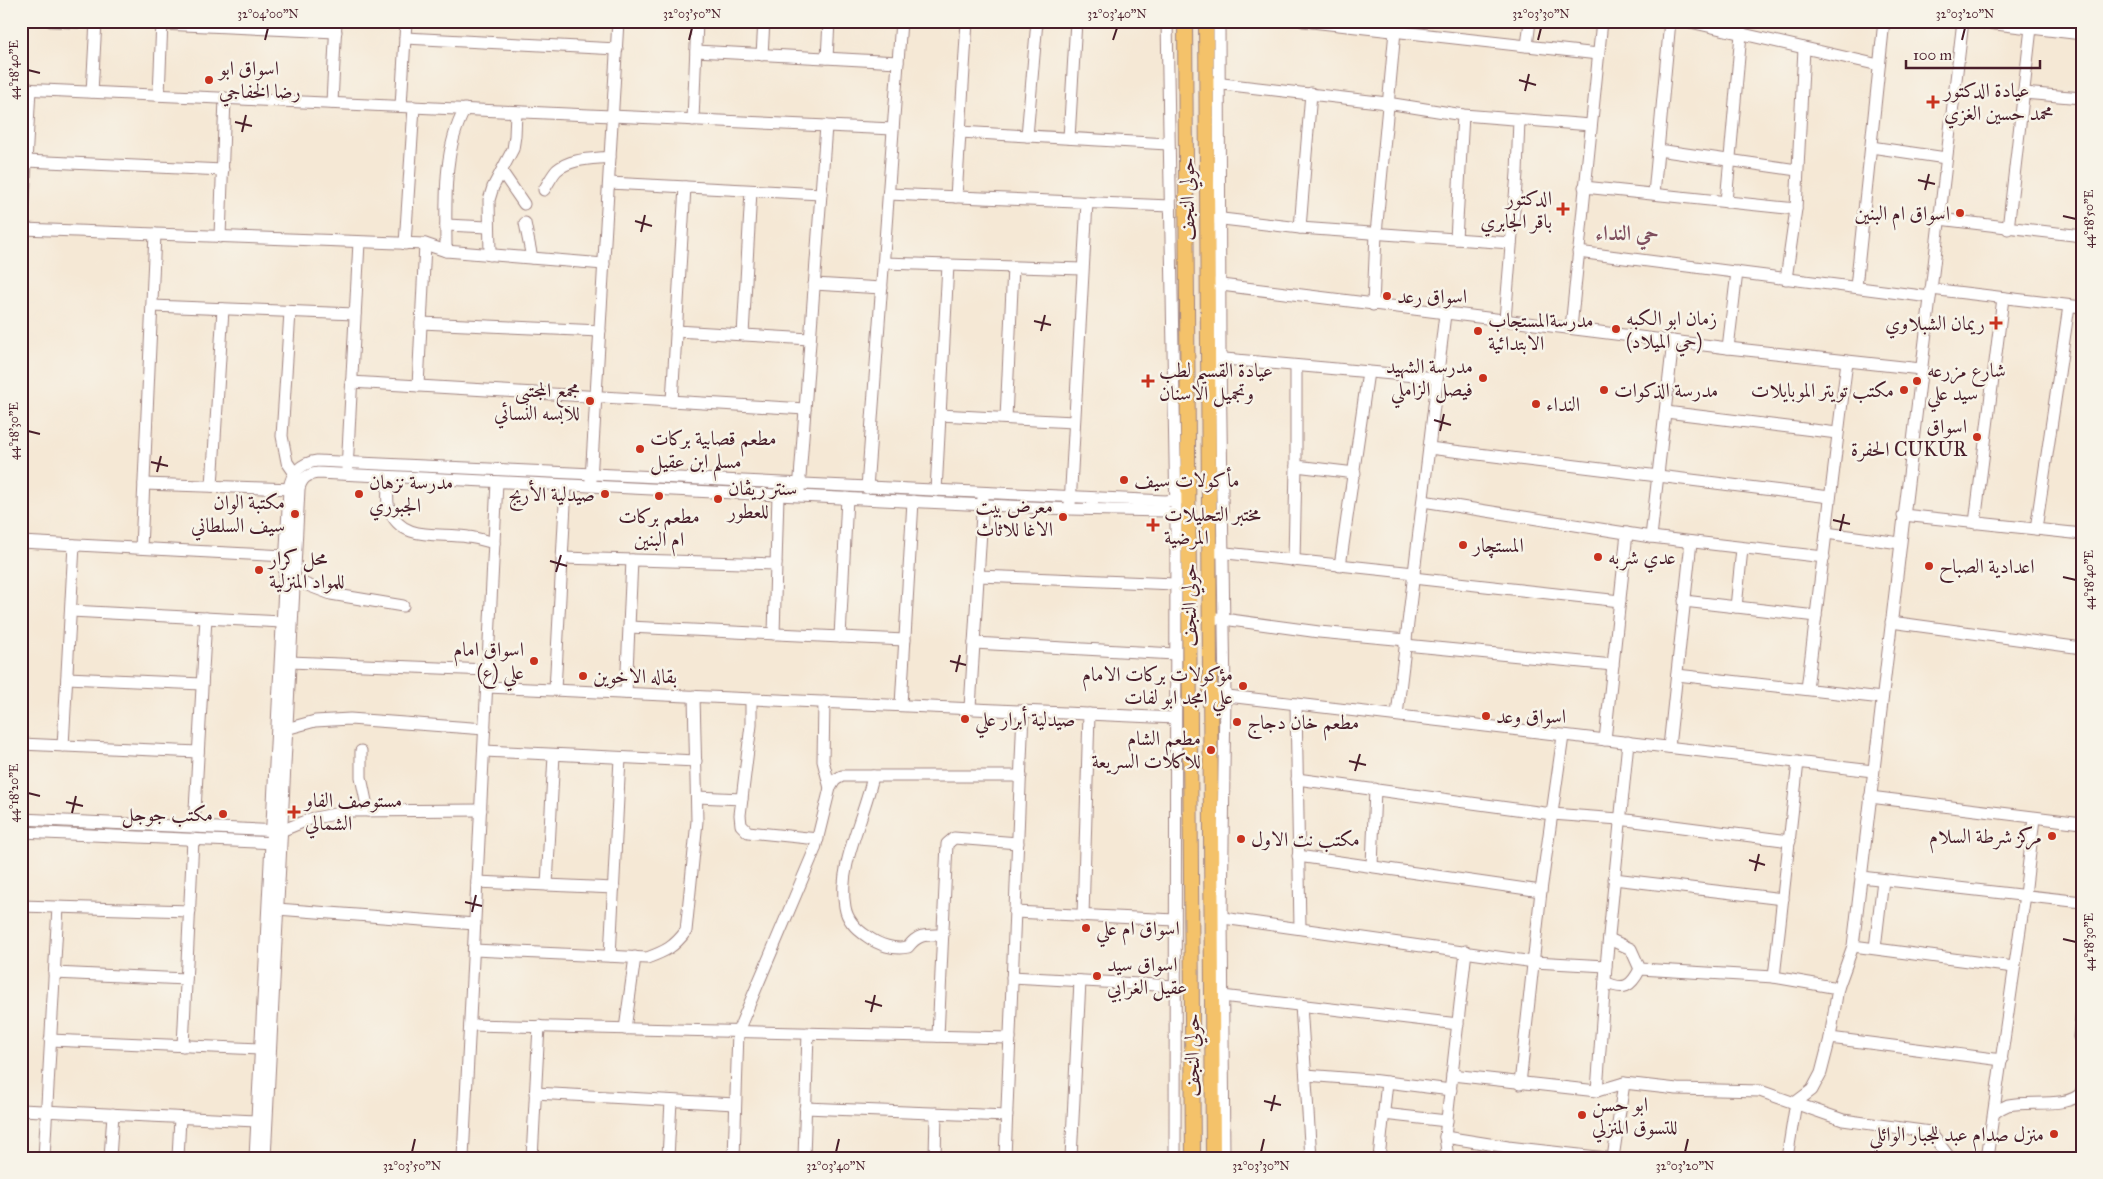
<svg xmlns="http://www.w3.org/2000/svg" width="2103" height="1179" viewBox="0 0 2103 1179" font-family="'IM FELL Great Primer',Amiri,serif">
	<rect width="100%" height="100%" fill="#f7f3e8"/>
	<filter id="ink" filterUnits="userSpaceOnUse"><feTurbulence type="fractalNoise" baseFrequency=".02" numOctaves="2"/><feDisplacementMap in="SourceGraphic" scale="10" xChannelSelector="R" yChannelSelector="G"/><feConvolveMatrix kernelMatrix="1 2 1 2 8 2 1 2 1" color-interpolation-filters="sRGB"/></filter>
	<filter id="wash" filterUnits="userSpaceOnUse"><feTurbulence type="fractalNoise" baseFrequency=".0096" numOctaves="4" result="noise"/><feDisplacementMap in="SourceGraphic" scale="20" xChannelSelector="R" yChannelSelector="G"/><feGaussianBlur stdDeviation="1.12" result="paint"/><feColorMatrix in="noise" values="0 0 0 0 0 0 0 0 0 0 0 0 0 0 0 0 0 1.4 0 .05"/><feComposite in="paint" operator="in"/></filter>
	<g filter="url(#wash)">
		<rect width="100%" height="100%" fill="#f5e8d5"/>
	</g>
	<g filter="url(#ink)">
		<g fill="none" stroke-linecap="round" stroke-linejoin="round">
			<defs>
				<g id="minor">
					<polyline points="51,21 95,23"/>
					<polyline points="1167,21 1176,513 1175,1158"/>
					<polyline points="1219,21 1220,359 1225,695 1222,917 1224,1158"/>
					<polyline points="1303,21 1598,54"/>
					<polyline points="1686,21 1879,65"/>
					<polyline points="1970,21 2082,34"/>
					<polyline points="162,24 336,32"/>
					<polyline points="405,38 617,49"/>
					<polyline points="1527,46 1530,21"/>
					<polyline points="696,51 898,62"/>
					<polyline points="762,55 764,21"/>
					<polyline points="827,58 829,21"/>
					<polyline points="1214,83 1387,103 1463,115 1591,125"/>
					<polyline points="21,89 893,129"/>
					<polyline points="92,92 96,21"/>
					<polyline points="2024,93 2082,98"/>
					<polyline points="159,95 162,21"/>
					<polyline points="332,103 336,21"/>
					<polyline points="401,106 406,21"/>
					<polyline points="693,120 697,21"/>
					<polyline points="960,132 1168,144"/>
					<polyline points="1027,136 1037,21"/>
					<polyline points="1069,138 1076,21"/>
					<polyline points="1871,147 1946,158"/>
					<polyline points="1658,150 1797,170"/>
					<polyline points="26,161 223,170"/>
					<polyline points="502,172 524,204"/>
					<polyline points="609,183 821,194"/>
					<polyline points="1584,187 1796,209"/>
					<path d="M544 190C548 184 552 175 557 170 571 158 593 159 610 157"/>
					<polyline points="888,194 1170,206"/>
					<polyline points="1654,194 1670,21"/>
					<polyline points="956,197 967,21"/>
					<polyline points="1726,202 1741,34"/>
					<polyline points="1214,218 1300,228 1511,243"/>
					<polyline points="1939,219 2082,236"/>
					<polyline points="525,223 532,258"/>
					<polyline points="446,225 488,227"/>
					<polyline points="1300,228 1311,93"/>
					<polyline points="23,229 425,244 446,251 604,264"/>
					<polyline points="2008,229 2031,28"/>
					<polyline points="220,237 225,98"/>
					<polyline points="1456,239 1463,115"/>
					<polyline points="405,244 414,107"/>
					<path d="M446 251C446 205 442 151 465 109"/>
					<polyline points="1578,252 1930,297"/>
					<polyline points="21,254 30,89"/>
					<polyline points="490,255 489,200 493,187 513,149 515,136 516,112"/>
					<polyline points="883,263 1082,269"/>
					<polyline points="1786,279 1796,209 1804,48"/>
					<polyline points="814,284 882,288"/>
					<polyline points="1213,284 1728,348 1921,369"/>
					<polyline points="1856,287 1884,21"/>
					<polyline points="1931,289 2082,307"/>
					<polyline points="1373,305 1376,234 1395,31"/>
					<polyline points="152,306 355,314"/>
					<polyline points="290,312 282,436 287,462 298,478"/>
					<polyline points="1505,320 1517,173 1519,119"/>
					<polyline points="421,323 600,331"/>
					<polyline points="1571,328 1602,21"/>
					<polyline points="676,331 810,339"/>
					<polyline points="743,335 751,191"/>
					<polyline points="1728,348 1737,272"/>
					<polyline points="1214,358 1437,378"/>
					<polyline points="1296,366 1296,466 1355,473"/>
					<polyline points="351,382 805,409"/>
					<polyline points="418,386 425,244"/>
					<polyline points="672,401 685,187"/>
					<polyline points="1666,412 1837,433"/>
					<polyline points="940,415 1074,422"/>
					<polyline points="1006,418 1013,267"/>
					<polyline points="1429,448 1830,497"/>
					<polyline points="347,470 359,242"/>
					<path d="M389 477C388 487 386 499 389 508 400 543 440 532 468 537 477 538 486 541 494 543"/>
					<polyline points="591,480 618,21"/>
					<polyline points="144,484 294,489"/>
					<polyline points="212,486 223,309"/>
					<polyline points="867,488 901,21"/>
					<polyline points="799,491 826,126"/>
					<polyline points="936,491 948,265"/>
					<polyline points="1423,501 1651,537 1824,557"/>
					<polyline points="1070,505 1087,202"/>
					<polyline points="1903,515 2082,534"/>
					<polyline points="1975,523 2003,298"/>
					<polyline points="2036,529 2069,306"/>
					<polyline points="1826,533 1900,543"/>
					<polyline points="1651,537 1673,341"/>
					<polyline points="21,542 285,556"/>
					<polyline points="141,548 155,234"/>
					<polyline points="1217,552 1414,573"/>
					<polyline points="562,558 776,564"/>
					<polyline points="1294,561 1296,466"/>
					<polyline points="1340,566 1368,372"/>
					<polyline points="978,576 1175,584"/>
					<polyline points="1413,578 1620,601"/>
					<polyline points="294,580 331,594 403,606"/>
					<polyline points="1684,601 1816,616"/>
					<polyline points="1736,607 1742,549"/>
					<polyline points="71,611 282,622"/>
					<polyline points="1216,618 1319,632 1406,640"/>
					<polyline points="1891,622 2082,648"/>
					<polyline points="629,627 905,640"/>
					<polyline points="774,634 778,495"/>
					<polyline points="840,637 847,498"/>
					<polyline points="974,643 1175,654"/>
					<polyline points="1405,645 1613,665"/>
					<polyline points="290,662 488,670"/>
					<polyline points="1677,675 1882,698"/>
					<polyline points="67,678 202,684"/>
					<polyline points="487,687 1175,718"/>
					<polyline points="1807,689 1847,361"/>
					<polyline points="555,690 566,486"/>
					<polyline points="626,693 632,560"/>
					<polyline points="1219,695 1873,771"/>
					<polyline points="751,699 751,725 740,815 741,825 748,832 818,839"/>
					<polyline points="824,702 823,761 830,788"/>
					<polyline points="1296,704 1300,928"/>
					<polyline points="901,705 913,501"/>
					<polyline points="970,708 983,498"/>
					<polyline points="1397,715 1445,314"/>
					<polyline points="286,729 315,721 350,719 485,729"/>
					<polyline points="1605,740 1627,533"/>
					<polyline points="21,744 198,752"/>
					<polyline points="63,746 74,545"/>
					<polyline points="1669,747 1691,542"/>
					<polyline points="361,751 361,777 368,811"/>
					<polyline points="484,751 696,761"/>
					<path d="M873 776C865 816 837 866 845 907 847 920 857 930 868 937 879 945 894 950 908 947 919 933 926 935 943 935"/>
					<polyline points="1297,779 1552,814 1619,819 1790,841"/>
					<polyline points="697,797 742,799"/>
					<polyline points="1870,797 2082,823"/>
					<polyline points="21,819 281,831 310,819 350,811 481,810"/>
					<polyline points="194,827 206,618"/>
					<polyline points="21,832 277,843"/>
					<polyline points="1298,856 1541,891"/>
					<polyline points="1372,866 1375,789"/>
					<polyline points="1861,877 2082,902"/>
					<polyline points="1614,879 1783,899"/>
					<polyline points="477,882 614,888"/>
					<polyline points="547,885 554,755"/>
					<polyline points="21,906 190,911"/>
					<polyline points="277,909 475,924"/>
					<polyline points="1015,912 1175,920"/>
					<polyline points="1083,916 1089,714"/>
					<polyline points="1216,917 1534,962 1606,966"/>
					<polyline points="1609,939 1631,949 1640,969 1774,977 1838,988"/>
					<polyline points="1853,946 2014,967"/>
					<polyline points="1875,948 1883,880"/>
					<path d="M474 950 647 958C666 951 674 947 686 931L697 821 694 696"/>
					<polyline points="610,956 620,758"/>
					<polyline points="54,973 186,979"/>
					<polyline points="1012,977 1175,986"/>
					<polyline points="1774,977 1798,762"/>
					<path d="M1605 982C1624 991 1631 987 1640 969"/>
					<polyline points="1222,996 1458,1024"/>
					<polyline points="1301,1005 1311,1158"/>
					<polyline points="470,1025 1010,1038"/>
					<polyline points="625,1029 635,957"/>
					<polyline points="938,1036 947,844 954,838 1018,843"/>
					<polyline points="2079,1037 2082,1009"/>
					<polyline points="1830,1038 2002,1060"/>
					<polyline points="50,1040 260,1049"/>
					<polyline points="183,1046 193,839"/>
					<polyline points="1306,1075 1370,1080 1451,1090"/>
					<polyline points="1452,1075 1597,1091 1624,1083"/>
					<polyline points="1520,1084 1541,891 1563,736"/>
					<polyline points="1597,1091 1606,966 1628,742"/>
					<polyline points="535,1093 735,1104"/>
					<polyline points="805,1108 1007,1116"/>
					<polyline points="21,1110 256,1121"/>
					<path d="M1994 1113C1998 1110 2003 1107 2008 1105 2028 1100 2069 1109 2082 1092"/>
					<polyline points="1383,1114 1447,1121"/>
					<polyline points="1445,1137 1508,1147 1606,1158"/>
					<polyline points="44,1158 58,907"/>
					<polyline points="110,1158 113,1114"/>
					<polyline points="178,1158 180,1118"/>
					<path d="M255 1158 289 489C291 473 301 463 317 461L1166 501 1180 499 1188 493"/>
					<path d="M265 1158 299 489C301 479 307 474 318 473L1070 509 1165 511 1181 516 1188 523"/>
					<polyline points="463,1158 497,482"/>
					<polyline points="532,1158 539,1026"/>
					<polyline points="668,1158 671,1101"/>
					<polyline points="734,1158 738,1031 815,849 830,788 835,780 842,776 1021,776"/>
					<polyline points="804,1158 808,1033"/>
					<polyline points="935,1158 936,1113"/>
					<polyline points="1005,1158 1023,711"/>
					<polyline points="1071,1158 1080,981"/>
					<polyline points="1379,1158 1387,1082"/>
					<polyline points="1448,1158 1445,1137 1466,951"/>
					<polyline points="1613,1158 1624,1083 1677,1089 1760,1091 1843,1120 1930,1132 1950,1158"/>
					<polyline points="1787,1158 1796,1102 1812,1090 1821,1073 1830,1038 1838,988 1853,946 1963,21"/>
					<polyline points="1987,1158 2025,895 2034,818"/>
				</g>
				<g id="major">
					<polyline points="1185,21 1193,1158"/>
					<polyline points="1206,21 1213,1158"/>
				</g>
			</defs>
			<use href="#minor" stroke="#a08480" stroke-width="13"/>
			<use href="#major" stroke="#a08480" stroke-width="16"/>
			<use href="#minor" stroke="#fff" stroke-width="11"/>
			<use href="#major" stroke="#f4c26a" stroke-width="14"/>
		</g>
	</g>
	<path fill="none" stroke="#4a1f2b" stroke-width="2" d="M265 40 268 28M689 40 692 28M1113 40 1117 28M1538 40 1541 28M1962 40 1965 28M28 70 40 73M1519 80 1536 85M1525 91 1529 74M235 122 252 126M242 132 246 115M1918 180 1935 184M1925 190 1929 174M2063 216 2076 219M635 221 652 226M641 232 645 215M1034 321 1051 325M1041 331 1045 315M1434 420 1451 425M28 431 40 434M1440 431 1444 414M151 462 168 466M157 472 161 456M1833 520 1850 524M1840 531 1844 514M550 561 567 566M556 572 561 555M2063 577 2076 580M950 661 966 665M956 672 960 655M1349 761 1366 765M1355 771 1360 754M28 793 40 796M66 802 83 806M72 813 76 796M1749 860 1765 865M1755 871 1759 854M465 902 482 906M472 912 476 895M2063 939 2076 942M865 1001 882 1006M871 1012 875 995M1264 1101 1281 1105M1271 1111 1275 1095M412 1152 415 1139M836 1152 839 1139M1261 1152 1264 1139M1685 1152 1688 1139"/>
	<g fill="#c8321e" stroke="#f7f3e8" stroke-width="2">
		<circle cx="209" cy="80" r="5"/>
		<path d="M1930.5 94.5h5v5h5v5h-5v5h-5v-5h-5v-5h5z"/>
		<path d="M1560.5 201.5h5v5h5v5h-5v5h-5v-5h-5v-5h5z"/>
		<circle cx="1960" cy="213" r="5"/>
		<circle cx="1387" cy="296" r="5"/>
		<path d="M1993.5 315.5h5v5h5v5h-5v5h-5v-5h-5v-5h5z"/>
		<circle cx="1616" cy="329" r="5"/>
		<circle cx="1478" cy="331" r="5"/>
		<circle cx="1483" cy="378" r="5"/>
		<path d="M1145.5 373.5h5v5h5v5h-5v5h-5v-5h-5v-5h5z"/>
		<circle cx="1917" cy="381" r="5"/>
		<circle cx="1604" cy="390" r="5"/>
		<circle cx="1904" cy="390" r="5"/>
		<circle cx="590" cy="401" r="5"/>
		<circle cx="1536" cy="404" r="5"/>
		<circle cx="1977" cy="437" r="5"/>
		<circle cx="640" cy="449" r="5"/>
		<circle cx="1124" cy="480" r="5"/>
		<circle cx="359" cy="494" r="5"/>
		<circle cx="605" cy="494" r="5"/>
		<circle cx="659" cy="496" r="5"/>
		<circle cx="718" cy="499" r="5"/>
		<circle cx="295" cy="514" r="5"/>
		<circle cx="1063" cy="517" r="5"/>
		<path d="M1150.5 517.5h5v5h5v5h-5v5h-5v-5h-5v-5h5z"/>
		<circle cx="1463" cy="545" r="5"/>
		<circle cx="1598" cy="557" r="5"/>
		<circle cx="1929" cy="566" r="5"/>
		<circle cx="259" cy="570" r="5"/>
		<circle cx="534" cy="661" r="5"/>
		<circle cx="583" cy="676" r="5"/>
		<circle cx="1243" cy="686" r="5"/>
		<circle cx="1486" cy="716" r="5"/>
		<circle cx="965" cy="719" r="5"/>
		<circle cx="1237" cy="722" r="5"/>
		<circle cx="1211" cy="750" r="5"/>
		<path d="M291.5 804.5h5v5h5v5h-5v5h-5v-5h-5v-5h5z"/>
		<circle cx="223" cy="814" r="5"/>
		<circle cx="2052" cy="836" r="5"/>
		<circle cx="1241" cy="839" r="5"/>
		<circle cx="1086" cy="928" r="5"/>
		<circle cx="1097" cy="976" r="5"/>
		<circle cx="1582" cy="1115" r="5"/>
		<circle cx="2054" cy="1134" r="5"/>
	</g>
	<g text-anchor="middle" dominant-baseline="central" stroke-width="5" stroke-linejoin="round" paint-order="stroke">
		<g font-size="20" fill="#4a1f2b" stroke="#f7f3e8" text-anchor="start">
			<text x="219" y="68">اسواق ابو<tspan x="219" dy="23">رضا الخفاجي</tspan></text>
			<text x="1944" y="90">عيادة الدكتور<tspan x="1944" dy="23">محمد حسين الغزي</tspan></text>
			<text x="1552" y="198" text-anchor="end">الدكتور<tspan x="1552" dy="23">باقر الجابري</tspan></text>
			<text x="1950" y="213" text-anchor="end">اسواق ام البنين</text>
			<text x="1397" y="296">اسواق رعد</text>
			<text x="1626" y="318">زمان ابو الكبه<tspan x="1626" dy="23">(حي الميلاد)</tspan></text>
			<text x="1488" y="320">مدرسةالمستجاب<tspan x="1488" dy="23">الابتدائية</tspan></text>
			<text x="1985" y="323" text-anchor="end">ريمان الشبلاوي</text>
			<text x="1473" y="366" text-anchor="end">مدرسة الشهيد<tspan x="1473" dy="23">فيصل الزاملي</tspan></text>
			<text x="1159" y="370">عيادة القسيم لطب<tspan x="1159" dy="23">وتجميل الاسنان</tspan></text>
			<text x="1927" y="370">شارع مزرعه<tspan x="1927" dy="23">سيد علي</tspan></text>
			<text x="580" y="390" text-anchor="end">مجمع المجتبى<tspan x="580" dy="23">للابسه النسائي</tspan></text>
			<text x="1614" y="390">مدرسة الذكوات</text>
			<text x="1894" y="390" text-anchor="end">مكتب تويتر الموبايلات</text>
			<text x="1546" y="404">النداء</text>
			<text x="1967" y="426" text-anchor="end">اسواق<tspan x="1967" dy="23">الحفرة CUKUR</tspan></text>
			<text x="650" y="438">مطعم قصابية بركات<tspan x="650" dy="23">مسلم ابن عقيل</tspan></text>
			<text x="1134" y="480">مأكولات سيف</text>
			<text x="369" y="482">مدرسة نزهان<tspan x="369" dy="23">الجبوري</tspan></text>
			<text x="728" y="488">سنتر ريڤان<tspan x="728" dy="23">للعطور</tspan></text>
			<text x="595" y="494" text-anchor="end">صيدلية الأريج</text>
			<text x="285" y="502" text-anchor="end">مكتبة الوان<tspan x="285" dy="23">سيف السلطاني</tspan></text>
			<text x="1053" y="506" text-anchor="end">معرض بيت<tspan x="1053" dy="23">الاغا للاثاث</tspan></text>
			<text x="1164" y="514">مختبر التحليلات<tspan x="1164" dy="23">المرضية</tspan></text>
			<text x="659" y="516" text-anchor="middle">مطعم بركات<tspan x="659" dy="23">ام البنين</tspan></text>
			<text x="1473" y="545">المستچار</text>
			<text x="1608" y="557">عدي شربه</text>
			<text x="269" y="558">محل كرار<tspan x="269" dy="23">للمواد المنزلية</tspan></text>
			<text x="1939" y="566">اعدادية الصباح</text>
			<text x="524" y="649" text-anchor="end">اسواق امام<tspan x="524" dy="23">علي (ع)</tspan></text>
			<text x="1233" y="674" text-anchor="end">مؤكولات بركات الامام<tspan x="1233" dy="23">علي امجد ابو لفات</tspan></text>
			<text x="593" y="676">بقاله الاخوين</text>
			<text x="1496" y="716">اسواق وعد</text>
			<text x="975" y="719">صيدلية أبرار علي</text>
			<text x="1247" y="722">مطعم خان دجاج</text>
			<text x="1201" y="738" text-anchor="end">مطعم الشام<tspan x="1201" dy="23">للاكلات السريعة</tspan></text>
			<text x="305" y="800">مستوصف الفاو<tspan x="305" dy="23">الشمالي</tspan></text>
			<text x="213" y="814" text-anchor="end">مكتب جوجل</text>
			<text x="2042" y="836" text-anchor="end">مركز شرطة السلام</text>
			<text x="1251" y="839">مكتب نت الاول</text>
			<text x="1096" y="928">اسواق ام علي</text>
			<text x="1107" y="964">اسواق سيد<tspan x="1107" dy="23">عقيل الغرابي</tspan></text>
			<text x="1592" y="1104">ابو حسن<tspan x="1592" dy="23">للتسوق المنزلي</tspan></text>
			<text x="2044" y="1134" text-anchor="end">منزل صدام عبد للجبار الوائلي</text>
		</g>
		<g font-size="20" fill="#4a1f2b" stroke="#f7f3e8">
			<text transform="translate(1187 199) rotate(-90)">حولي النجف</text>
			<text transform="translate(1189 605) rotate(-90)">حولي النجف</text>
			<text transform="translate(1192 1055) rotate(-90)">حولي النجف</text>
		</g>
		<g font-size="21" font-weight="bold" fill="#7f4f5e" stroke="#f7f3e8">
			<text x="1627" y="233">حي النداء</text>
		</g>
	</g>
	<rect width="2103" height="1179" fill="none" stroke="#f7f3e8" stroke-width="55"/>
	<path d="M1906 60v8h134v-8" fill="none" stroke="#4a1f2b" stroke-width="2.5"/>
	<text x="1913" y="60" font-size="15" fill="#4a1f2b" stroke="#f7f3e8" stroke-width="4" paint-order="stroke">100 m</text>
	<rect x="28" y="28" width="2048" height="1124" fill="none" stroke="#4a1f2b" stroke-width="2"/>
	<g font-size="12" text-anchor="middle" fill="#4a1f2b">
		<text x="268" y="18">32°04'00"N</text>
		<text x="692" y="18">32°03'50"N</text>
		<text x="1117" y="18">32°03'40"N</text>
		<text x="1541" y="18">32°03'30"N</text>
		<text x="1965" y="18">32°03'20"N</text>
		<text transform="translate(14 70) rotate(-90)" y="4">44°18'40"E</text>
		<text transform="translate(2089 219) rotate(-90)" y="4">44°18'50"E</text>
		<text transform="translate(14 431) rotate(-90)" y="4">44°18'30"E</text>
		<text transform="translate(2089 580) rotate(-90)" y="4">44°18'40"E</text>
		<text transform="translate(14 793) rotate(-90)" y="4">44°18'20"E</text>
		<text transform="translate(2089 942) rotate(-90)" y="4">44°18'30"E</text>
		<text x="412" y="1170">32°03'50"N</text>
		<text x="836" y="1170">32°03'40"N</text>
		<text x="1261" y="1170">32°03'30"N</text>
		<text x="1685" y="1170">32°03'20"N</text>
	</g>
</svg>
